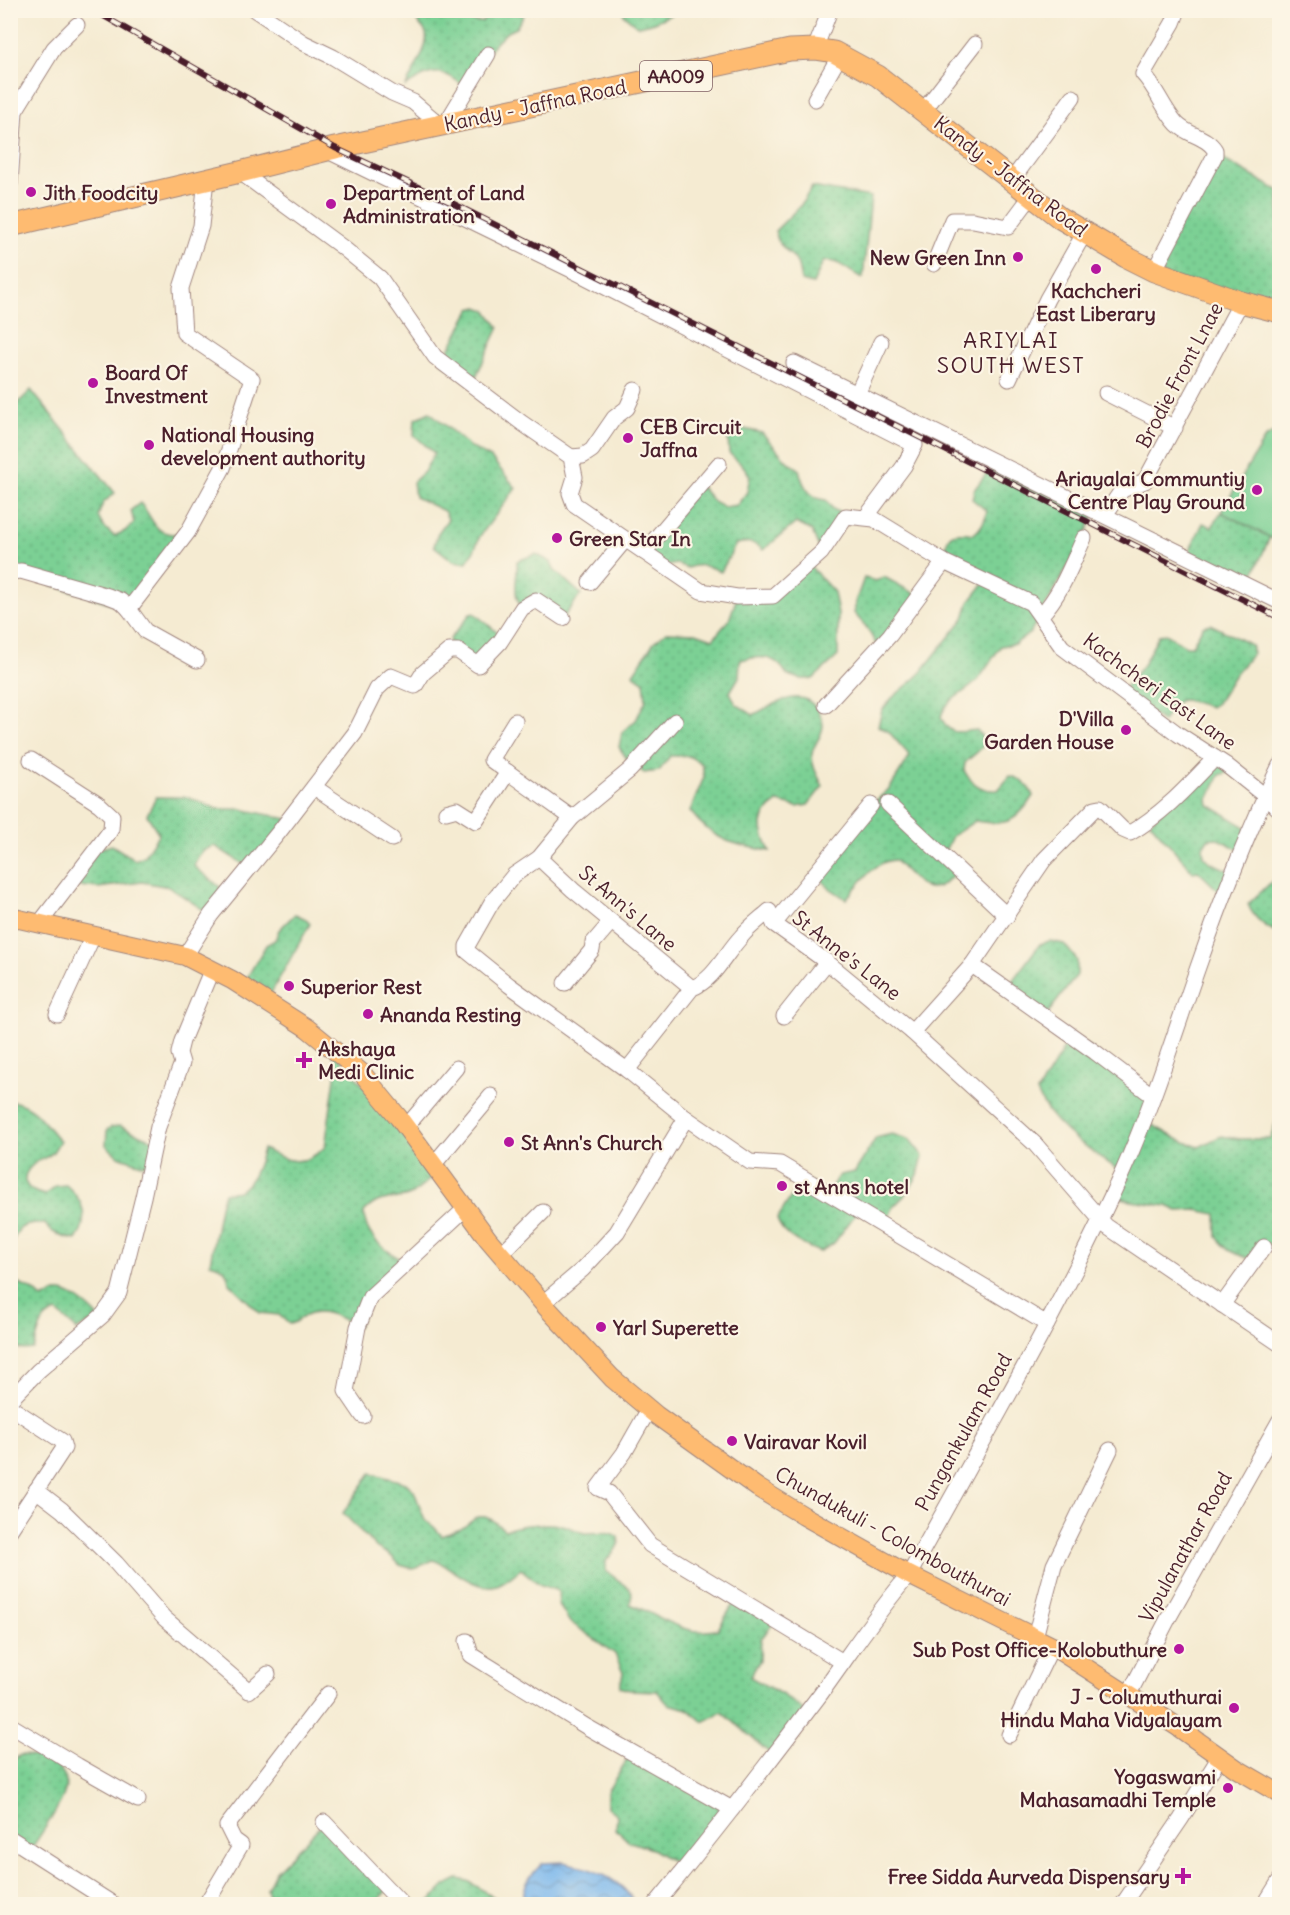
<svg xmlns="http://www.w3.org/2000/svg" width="1290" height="1915" viewBox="0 0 1290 1915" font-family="Delius,sans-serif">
	<defs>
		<pattern id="green-dots" width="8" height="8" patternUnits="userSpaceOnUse" patternTransform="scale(1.5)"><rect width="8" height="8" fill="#7bd094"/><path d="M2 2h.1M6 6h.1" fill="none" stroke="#6cb280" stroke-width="1.8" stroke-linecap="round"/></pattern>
		<pattern id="water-waves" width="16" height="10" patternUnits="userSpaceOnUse" patternTransform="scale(1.5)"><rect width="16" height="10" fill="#7ab7ed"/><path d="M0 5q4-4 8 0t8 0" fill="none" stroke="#6694c0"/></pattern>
	</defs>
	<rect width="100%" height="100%" fill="#fcf5e5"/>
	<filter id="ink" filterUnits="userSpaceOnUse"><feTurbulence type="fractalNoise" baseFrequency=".0167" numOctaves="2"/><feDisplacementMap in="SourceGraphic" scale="12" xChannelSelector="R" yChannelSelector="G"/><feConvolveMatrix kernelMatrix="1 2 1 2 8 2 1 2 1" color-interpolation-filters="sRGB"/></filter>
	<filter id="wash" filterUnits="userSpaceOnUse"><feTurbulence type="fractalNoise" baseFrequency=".008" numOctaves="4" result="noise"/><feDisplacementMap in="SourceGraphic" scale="24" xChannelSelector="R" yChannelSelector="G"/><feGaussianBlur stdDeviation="1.35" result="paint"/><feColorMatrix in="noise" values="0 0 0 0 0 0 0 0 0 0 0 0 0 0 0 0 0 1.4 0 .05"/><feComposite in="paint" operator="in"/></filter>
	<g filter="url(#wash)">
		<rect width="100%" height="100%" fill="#f5ebd2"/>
		<g fill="url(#green-dots)" stroke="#627860" stroke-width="1.5">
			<path d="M411 11H457C463 21 471 22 482 22L494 11H526L516 28 507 32 492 47 468 89C441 68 435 68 406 86 412 73 432 42 425 31 420 24 414 20 411 11Z"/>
			<path d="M623 11V10L680 11C665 16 653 25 637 26L624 15Z"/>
			<polygon points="1215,155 1279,191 1279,312 1154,271"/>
			<path d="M812 187 871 197 863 278C849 273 839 258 823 262L813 284 801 281 798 265 794 258 779 243 775 231 801 205Z"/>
			<path d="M478 307 486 310 499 327 472 385 441 361C454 345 460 326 471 309Z"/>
			<path d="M31 390 115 493 103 503 98 516 103 526 114 536 125 531 134 523 131 510 140 503C155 519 152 535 178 534L129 609 11 572V410Z"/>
			<polygon points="430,412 470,447 491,458 516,488 480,536 473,553 466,563 453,561 434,546 438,533 448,519 444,511 415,497 413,482 424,472 434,453 414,435 415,419"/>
			<path d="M735 427 762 433 788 462 799 469C802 484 809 499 826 500L833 509 846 516 821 553 812 531 796 523 763 550C755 542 748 541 736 544L721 572C710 566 699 563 688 568L677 564 666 566 644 552 700 486 713 501 724 507 737 505 747 492 750 476 744 467 729 453 728 437Z"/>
			<path d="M995 462 1096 510 1084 538 1030 633 1015 644 1001 646C993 657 986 670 977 681 966 693 945 699 941 717 951 738 958 731 977 730 993 748 976 750 965 763L964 770C970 783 983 792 998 790L1010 776C1021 778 1029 786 1033 796 1016 823 1006 826 975 821L952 836 945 851 957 870C931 904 918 884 895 860 873 861 860 884 846 899L828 887 816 873 871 805 890 788 910 756 888 731 878 726 882 710 892 698 918 676 964 618 969 602 985 582 944 562C947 537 945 529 974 534 982 528 985 521 987 511L972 499 974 490Z"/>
			<polygon points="1221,512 1270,537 1253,575 1243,584 1187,556 1203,523 1212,527"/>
			<path d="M536 554 551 562 554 570 581 594 563 618 536 601 522 608C511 592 518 580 517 561Z"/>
			<path d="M809 565 834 592 838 614V656L813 679H801L787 675C776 654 760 656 740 660L739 677 730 692 736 704 753 715C772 705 800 686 816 708 819 713 823 719 823 725 823 737 812 745 812 755 812 767 818 776 823 786L808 805 797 807 778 802C756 816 760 831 770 851 734 845 713 841 690 811L704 777 702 764 689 756H670L659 771 644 773 629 762 619 747 622 732 636 720 646 700 644 682 633 674 654 642 666 632 696 633 713 639 729 620 737 597 773 596Z"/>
			<polygon points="884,577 919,596 878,648 867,628 854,613 856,600 864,578 876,581"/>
			<polygon points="474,613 503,637 478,665 449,651 450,639 470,614"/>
			<path d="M1210 624 1251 645 1253 653 1235 674 1217 703 1211 707C1180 699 1179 692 1163 722L1122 691 1143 665 1159 635 1166 634 1186 646H1192L1203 626Z"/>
			<polygon points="1215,758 1232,771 1220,775 1208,799 1209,805 1249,829 1242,851 1216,838 1208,839 1203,847 1204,856 1210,862 1233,873 1224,896 1198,871 1193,872 1150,822"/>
			<path d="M156 797H187L217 809H241L288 819 249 868 215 846C203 849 198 854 194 866 205 876 217 883 227 894L211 915 169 887 142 882 98 888 69 885 97 849 112 845 135 860 144 856 159 834 147 815Z"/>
			<path d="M1279 875 1280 930 1278 932C1266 929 1252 916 1248 904Z"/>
			<polygon points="295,914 304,918 310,924 266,1002 242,986 266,945 275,940 279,930"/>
			<polygon points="1050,941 1064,944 1077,960 1077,975 1045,1017 1006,989 1040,944"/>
			<path d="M1072 1035 1160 1098 1149 1123 1177 1139 1199 1147 1221 1136 1240 1139H1270L1279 1114V1247L1258 1241 1254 1261 1228 1250 1217 1237 1216 1214 1196 1210 1178 1211 1167 1206 1131 1201 1114 1195 1124 1174C1094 1152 1051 1128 1037 1092Z"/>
			<path d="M332 1049 438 1172C430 1179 421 1188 412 1194 396 1203 383 1192 364 1212 365 1239 385 1249 406 1263L370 1297 358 1327C343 1320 323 1306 306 1315 299 1318 297 1323 289 1324L279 1315 260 1313 229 1283C228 1270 222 1266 210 1263L220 1206 224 1193C229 1192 235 1192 239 1191 253 1184 259 1162 263 1149 288 1161 302 1169 325 1147L336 1071Z"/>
			<path d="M12 1101C38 1107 43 1123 60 1141 57 1145 55 1150 52 1153 47 1158 40 1159 35 1163 17 1178 25 1191 45 1195L56 1186 66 1185C84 1200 90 1219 76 1240 63 1237 53 1235 45 1224 21 1223 16 1227 11 1249Z"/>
			<polygon points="120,1126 155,1141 150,1167 118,1156 106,1145 107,1130 111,1127"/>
			<path d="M892 1134 910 1140 923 1156 918 1175 907 1193 894 1206 884 1226 858 1211 834 1243 820 1252C804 1246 782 1236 777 1219L803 1178 827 1192 840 1175 855 1172 876 1138Z"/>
			<path d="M11 1280 34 1291 43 1299C47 1297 53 1293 56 1292 69 1289 92 1309 99 1318L77 1330 57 1312C38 1317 40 1333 33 1349 24 1351 19 1349 11 1345Z"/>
			<path d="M371 1473 406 1483 414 1491 425 1520 434 1527 442 1536 461 1529 477 1517H485L492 1520 505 1530C523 1524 543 1523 562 1525 570 1526 577 1532 585 1533 596 1533 609 1530 618 1537L619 1545 606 1561V1571L629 1588 632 1594 630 1604C659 1615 687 1639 718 1629L737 1598 775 1621 761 1639 760 1660 750 1677 783 1695 806 1712 773 1756 722 1712 703 1722 688 1709 668 1704 657 1691 629 1690 620 1687 623 1673 615 1654 569 1621 559 1605 558 1591 539 1584 521 1569C514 1574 506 1582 497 1585 473 1592 453 1566 433 1560L414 1569 400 1565 390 1555 377 1548 343 1513Z"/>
			<polygon points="631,1753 732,1809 685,1869 654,1850 628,1841 616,1829 617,1815 607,1807 607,1792"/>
			<path d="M20 1755C32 1755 41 1758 51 1763 59 1767 67 1775 66 1785 66 1800 39 1836 30 1851L11 1838 10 1763Z"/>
			<polygon points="324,1822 387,1890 375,1904 271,1904 267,1889 275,1872"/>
			<polygon points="458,1879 468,1881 505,1904 427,1904 446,1885"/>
		</g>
		<polygon fill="#7bd094" stroke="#627860" stroke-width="1.5" points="1279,429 1279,542 1221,512 1265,438"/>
		<path fill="url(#water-waves)" stroke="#626b8c" stroke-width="1.5" d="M563 1862C590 1868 622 1878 635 1904H523C522 1886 530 1875 543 1863Z"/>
	</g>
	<g filter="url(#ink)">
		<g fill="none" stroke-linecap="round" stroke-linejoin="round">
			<defs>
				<g id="minor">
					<polyline points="255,10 304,43 333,57 392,93 413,102 440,125"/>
					<polyline points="815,49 830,10"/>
					<polyline points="815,99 840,55"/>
					<polyline points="924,110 975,44"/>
					<polyline points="445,125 488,54"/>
					<polyline points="326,150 580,274 915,445 904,466 866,517"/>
					<polyline points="240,172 342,247 380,278 435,357 522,423 571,457 575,477 570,493 574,504 701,591 737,597 773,596 821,553 846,516 874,519 944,562 1031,603 1062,647 1178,734 1226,765 1265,796 1280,810"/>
					<polyline points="1012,180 1073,97"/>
					<polyline points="10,184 15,111 54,48 77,25"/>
					<polyline points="934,264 952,220 973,220 1008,227 1032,195"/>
					<path d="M1154 271 1215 155V150C1206 136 1189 136 1177 124 1163 109 1157 89 1143 74L1173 23 1178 10"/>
					<polyline points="794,363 1280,602"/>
					<polyline points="1009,379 1047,299 1085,232"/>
					<polyline points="1106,393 1175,428"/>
					<polyline points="857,394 881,342"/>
					<polyline points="571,457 583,456 592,450 614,418 627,408 635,390"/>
					<polyline points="1105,515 1122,490 1145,481 1241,302"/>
					<polyline points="644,552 719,464"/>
					<polyline points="10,572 21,571 108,596 121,601 129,609 188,532 223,468 252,379 184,333 181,288 201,226 206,179"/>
					<polyline points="590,582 625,540"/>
					<polyline points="129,609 145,631 197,660"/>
					<path d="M1041 615C1061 594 1072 564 1084 538"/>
					<polyline points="826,705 890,635 944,562"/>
					<polyline points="515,721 491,760 572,818"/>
					<polyline points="31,760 99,804 112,816 111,829 108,834 39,924"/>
					<polyline points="314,787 392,839"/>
					<polyline points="888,804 1007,916"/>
					<polyline points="446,812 457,809 476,821 508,772"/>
					<polyline points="539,858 573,890 692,988"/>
					<polyline points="774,924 871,805"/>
					<polyline points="185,956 211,915 279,832 355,733 377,689 391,676 415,686 423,673 449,651 458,651 478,665 500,642 522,608 536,600 563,618"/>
					<polyline points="565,983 592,950 593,943 611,922"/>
					<polyline points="57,1014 93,936"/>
					<polyline points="784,1016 827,962"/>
					<polyline points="912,1032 972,965"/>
					<path d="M627 1070 692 988C714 980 725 954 741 937 749 927 760 919 769 911L774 924 827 962 912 1032 1035 1144 1106 1226 1280 1344"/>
					<path d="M1153 1096 1095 1052 972 965 1044 860 1095 808 1100 807 1123 830 1130 833C1164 813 1188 786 1215 758"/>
					<polyline points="686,1118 750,1162 780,1164 1047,1324"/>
					<polyline points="406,1127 456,1068"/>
					<polyline points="434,1164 491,1096"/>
					<polyline points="501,1254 543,1212"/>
					<polyline points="543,1303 583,1269 617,1232 686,1118 627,1070 509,985 467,951 467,946 492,902 514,875 539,858 572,818 630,770 675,721"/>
					<polyline points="1222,1305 1264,1247"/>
					<polyline points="10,1400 38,1371 103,1315 119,1293 143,1197 158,1127 182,1063 179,1053 182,1041 211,971"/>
					<polyline points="10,1407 62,1441 64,1448 10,1530"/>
					<polyline points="649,1409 624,1453 598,1488 609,1493 650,1545 843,1662"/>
					<polyline points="363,1416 346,1391 358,1327 370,1297 466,1208"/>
					<polyline points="36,1490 62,1510 116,1563 164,1618 249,1691 268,1674"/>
					<polyline points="1035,1637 1054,1565 1110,1450"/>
					<polyline points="467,1641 471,1655 587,1727 732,1809"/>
					<polyline points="1129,1694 1169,1617 1280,1420"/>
					<polyline points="10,1725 78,1766 138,1800"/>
					<polyline points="1009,1735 1052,1646"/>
					<polyline points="324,1822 402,1904"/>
					<polyline points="10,1838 113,1904"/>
					<polyline points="206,1904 241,1845 234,1840 227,1826 328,1694"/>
					<path d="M656 1904C712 1836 766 1766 819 1696 849 1655 876 1613 909 1575 982 1441 1060 1310 1123 1171 1153 1104 1174 1035 1198 967 1222 898 1248 831 1280 765"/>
					<polyline points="1123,1904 1181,1819 1219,1758"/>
					<polyline points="1265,1904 1280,1880"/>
				</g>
				<polyline id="major" points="10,917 185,956 232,980 307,1028 362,1073 399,1118 488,1239 547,1308 612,1378 656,1415 758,1488 804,1516 909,1575 1052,1646 1178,1727 1237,1769 1280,1794"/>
				<polyline id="highway" points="10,226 240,172 335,148 790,50 815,49 834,52 878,76 1060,218 1126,257 1154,271 1241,302 1280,312"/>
			</defs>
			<use href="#minor" stroke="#a0857e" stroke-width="17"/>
			<use href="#major" stroke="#a0857e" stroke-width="20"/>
			<use href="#highway" stroke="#a0857e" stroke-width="23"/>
			<use href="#minor" stroke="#fff" stroke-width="15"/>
			<use href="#major" stroke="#febb71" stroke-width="18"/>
			<use href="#highway" stroke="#febb71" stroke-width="21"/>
			<defs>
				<polyline id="rail" points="93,10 335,148 450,202 1280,618"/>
			</defs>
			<use href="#rail" stroke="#4a1f2b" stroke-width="6"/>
			<use href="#rail" stroke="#fcf5e5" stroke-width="4" stroke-dasharray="11" stroke-linecap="butt"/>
		</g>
	</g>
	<g fill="#b5179e" stroke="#fcf5e5" stroke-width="2">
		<circle cx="31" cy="192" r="6"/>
		<circle cx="331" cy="204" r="6"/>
		<circle cx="1018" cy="257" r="6"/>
		<circle cx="1096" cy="269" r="6"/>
		<circle cx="93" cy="383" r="6"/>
		<circle cx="628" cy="438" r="6"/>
		<circle cx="149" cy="445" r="6"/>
		<circle cx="1257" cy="490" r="6"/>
		<circle cx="557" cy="538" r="6"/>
		<circle cx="1126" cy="730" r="6"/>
		<circle cx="289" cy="986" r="6"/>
		<circle cx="368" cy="1014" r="6"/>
		<path d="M301 1051h6v6h6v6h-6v6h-6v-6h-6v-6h6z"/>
		<circle cx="509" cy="1142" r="6"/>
		<circle cx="782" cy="1186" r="6"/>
		<circle cx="601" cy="1327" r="6"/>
		<circle cx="732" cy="1441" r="6"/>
		<circle cx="1179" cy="1649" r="6"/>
		<circle cx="1234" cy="1708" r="6"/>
		<circle cx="1228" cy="1788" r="6"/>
		<path d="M1180 1867h6v6h6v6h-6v6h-6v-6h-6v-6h6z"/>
	</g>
	<g text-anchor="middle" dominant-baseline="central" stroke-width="4.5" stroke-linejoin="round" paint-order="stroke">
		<rect fill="#fcf5e5" stroke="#7f5f63" stroke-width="1.5" x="640" y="61" width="72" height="30" rx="4.5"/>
		<g font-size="18" font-weight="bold" fill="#4a1f2b">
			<text x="676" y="76">AA009</text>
		</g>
		<g font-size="20" fill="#4a1f2b" stroke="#fcf5e5">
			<text transform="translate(535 105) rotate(-12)">Kandy - Jaffna Road</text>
			<text transform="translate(1011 176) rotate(37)">Kandy - Jaffna Road</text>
			<text transform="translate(1179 375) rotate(-62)">Brodie Front Lnae</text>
			<text transform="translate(1160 691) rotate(36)">Kachcheri East Lane</text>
			<text transform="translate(628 908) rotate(40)">St Ann's Lane</text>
			<text transform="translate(847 955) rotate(38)">St Anne's Lane</text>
			<text transform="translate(963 1432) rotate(-61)">Pungankulam Road</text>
			<text transform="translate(893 1536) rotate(29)">Chundukuli - Colombouthurai</text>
			<text transform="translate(1185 1547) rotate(-61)">Vipulanathar Road</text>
		</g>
		<g font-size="20" font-weight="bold" fill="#4a1f2b" stroke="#fcf5e5" text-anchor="start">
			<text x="43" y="192">Jith Foodcity</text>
			<text x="343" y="192">Department of Land<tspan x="343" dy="23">Administration</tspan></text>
			<text x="1006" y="257" text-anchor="end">New Green Inn</text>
			<text x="1096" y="290" text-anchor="middle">Kachcheri<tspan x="1096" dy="23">East Liberary</tspan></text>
			<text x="105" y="372">Board Of<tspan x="105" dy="23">Investment</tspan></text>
			<text x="640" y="426">CEB Circuit<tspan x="640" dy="23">Jaffna</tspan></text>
			<text x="161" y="434">National Housing<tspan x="161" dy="23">development authority</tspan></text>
			<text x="1245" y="478" text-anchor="end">Ariayalai Communtiy<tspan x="1245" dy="23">Centre Play Ground</tspan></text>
			<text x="569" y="538">Green Star In</text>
			<text x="1114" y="718" text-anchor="end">D'Villa<tspan x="1114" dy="23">Garden House</tspan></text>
			<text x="301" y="986">Superior Rest</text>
			<text x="380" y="1014">Ananda Resting</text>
			<text x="318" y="1048">Akshaya<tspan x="318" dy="23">Medi Clinic</tspan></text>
			<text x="521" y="1142">St Ann's Church</text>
			<text x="794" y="1186">st Anns hotel</text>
			<text x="613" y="1327">Yarl Superette</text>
			<text x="744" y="1441">Vairavar Kovil</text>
			<text x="1167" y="1649" text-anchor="end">Sub Post Office-Kolobuthure</text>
			<text x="1222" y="1696" text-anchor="end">J - Columuthurai<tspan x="1222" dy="23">Hindu Maha Vidyalayam</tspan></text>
			<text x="1216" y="1776" text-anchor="end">Yogaswami<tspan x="1216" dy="23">Mahasamadhi Temple</tspan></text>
			<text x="1170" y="1876" text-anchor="end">Free Sidda Aurveda Dispensary</text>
		</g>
		<g font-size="22" letter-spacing="1.5" fill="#4a1f2b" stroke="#fcf5e5">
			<text x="1011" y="340">ARIYLAI<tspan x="1011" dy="25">SOUTH WEST</tspan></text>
		</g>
	</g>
	<rect width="1290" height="1915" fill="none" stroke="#fcf5e5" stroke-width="36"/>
</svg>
